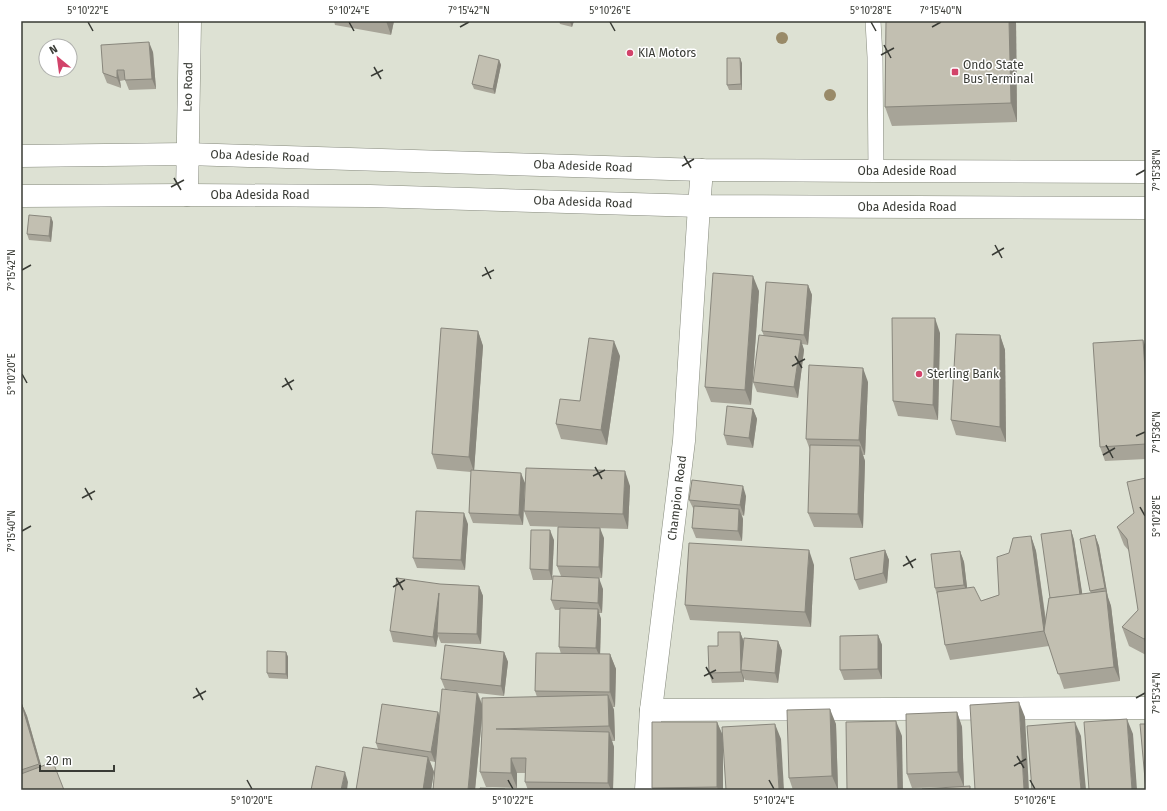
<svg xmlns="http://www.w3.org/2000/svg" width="1167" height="811" viewBox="0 0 1167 811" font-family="'Fira Sans',sans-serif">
	<rect width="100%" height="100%" fill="#dde1d3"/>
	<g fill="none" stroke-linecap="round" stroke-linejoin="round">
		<defs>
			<polyline id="lane" points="873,21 875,57 876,171"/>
			<g id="street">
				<polyline points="651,710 1146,708"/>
				<polyline points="646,790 651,710 684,441 699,206 702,170"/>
			</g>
			<polyline id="secondary" points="187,195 190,21"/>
			<g id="primary">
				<polyline points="21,156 187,154 702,170 876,171 1146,172"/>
				<polyline points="21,196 187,195 370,196 699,206 1146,208"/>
			</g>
		</defs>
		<use href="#lane" stroke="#868a7d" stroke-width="16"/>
		<use href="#street" stroke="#868a7d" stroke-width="23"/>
		<use href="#secondary" stroke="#868a7d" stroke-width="23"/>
		<use href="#primary" stroke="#868a7d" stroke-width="23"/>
		<use href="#lane" stroke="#fff" stroke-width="15"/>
		<use href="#street" stroke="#fff" stroke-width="22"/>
		<use href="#secondary" stroke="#fff" stroke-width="22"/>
		<use href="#primary" stroke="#fff" stroke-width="22"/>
	</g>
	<g fill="#998a68">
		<circle cx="782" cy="38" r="6"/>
		<circle cx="830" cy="95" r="6"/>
	</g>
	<g fill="#a7a498">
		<polygon points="334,21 394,21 391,35 335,25"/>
		<polygon points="559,21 574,21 572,27 560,24"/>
		<polygon points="886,21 1016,21 1017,122 892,126 885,107"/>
		<polygon points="153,52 156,89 129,90 125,80 120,81 121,88 107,83 103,73"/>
		<polygon points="499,60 501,65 495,94 474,89 472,84"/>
		<polygon points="742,63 742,90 729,90 727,85"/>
		<polygon points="53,222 51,242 29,240 27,234"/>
		<polygon points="808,285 812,295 808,345 802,344 804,350 798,398 757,392 753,382 764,336 762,331"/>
		<polygon points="759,291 751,405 711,402 705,387"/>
		<polygon points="478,331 483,346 474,470 525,483 523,525 473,523 469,513 471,472 437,469 432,454"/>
		<polygon points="940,333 938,420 898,416 893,401"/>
		<polygon points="1000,335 1005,350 1006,442 956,435 951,420"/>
		<polygon points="1146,347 1146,459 1105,461 1100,447"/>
		<polygon points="620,356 607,445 561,439 556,424 580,401"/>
		<polygon points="868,382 865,455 863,455 865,461 863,528 814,527 808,513 810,450 806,439"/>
		<polygon points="753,409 757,419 753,448 727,445 724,435"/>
		<polygon points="1146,478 1146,655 1129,646 1122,627 1138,610 1130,552 1124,545 1117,527 1134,513"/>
		<polygon points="630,486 628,529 530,526 524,511"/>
		<polygon points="746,496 744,516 742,515 743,519 742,541 696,538 692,528 694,510 689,500"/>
		<polygon points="468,524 465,570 417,568 413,558"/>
		<polygon points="1071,530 1074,540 1082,594 1091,593 1090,591 1095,535 1099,546 1108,598 1111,606 1120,681 1064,689 1049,646 950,660 945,645 938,598 935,588 960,551 964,562 967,588 981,601 999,595 1009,553 1031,536 1036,551 1046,620 1050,598"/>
		<polygon points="604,538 602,578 574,577 603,589 602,613 599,613 601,619 600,654 610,654 616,669 615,707 613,707 614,710 615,741 612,741 614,747 613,790 528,790 525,782 525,773 517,773 517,788 486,787 480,772 482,730 482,718 475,790 433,790 436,755 435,762 430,761 434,772 431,790 356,790 378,749 376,743 438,712 440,718 465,691 445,689 441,679 504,652 508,662 504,696 478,693 482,704 537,697 535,691 561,654 559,647 560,610 555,610 551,600 561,576 557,566"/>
		<polygon points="554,540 552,580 533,580 530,569"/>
		<polygon points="885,550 889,560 887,583 859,590 855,580"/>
		<polygon points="814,565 811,627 690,620 685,605"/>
		<polygon points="440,584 479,586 483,596 481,644 441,643 438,636 436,647 393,642 390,631"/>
		<polygon points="740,632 744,642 778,641 782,651 778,683 745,680 744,678 744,682 712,683 709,673 718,646"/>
		<polygon points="878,635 882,645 882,679 844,680 840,670"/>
		<polygon points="286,652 288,657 288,679 269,678 267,673"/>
		<polygon points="21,702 27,716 41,766 21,790"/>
		<polygon points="957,712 962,727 964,787 912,788 907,774"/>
		<polygon points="717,722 723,736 723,790 653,790 652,788"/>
		<polygon points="836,724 838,790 793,790 789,778"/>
	</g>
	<g fill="#88867c">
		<polygon points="386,21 394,21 391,35"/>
		<polygon points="570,21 574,21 572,27 570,22"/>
		<polygon points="1009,21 1016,21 1017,122 1011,103"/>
		<polygon points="149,42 153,52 156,89 152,79"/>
		<polygon points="740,58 742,63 742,90 741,84"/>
		<polygon points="499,60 501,65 495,94 493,89"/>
		<polygon points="117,70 120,81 121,88 117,78"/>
		<polygon points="51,217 53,222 51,242 49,236"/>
		<polygon points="753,276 759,291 751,405 745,390"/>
		<polygon points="808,285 812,295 808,345 804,335"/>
		<polygon points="935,318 940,333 938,420 933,405"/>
		<polygon points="478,331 483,346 474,472 469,457"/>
		<polygon points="1000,335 1005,350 1006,442 1000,427"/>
		<polygon points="801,340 804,350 798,398 794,387"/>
		<polygon points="1143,340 1146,347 1146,384"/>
		<polygon points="614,341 620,356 607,445 601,430"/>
		<polygon points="863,368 868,382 865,455 859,440"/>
		<polygon points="753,409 757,419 753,448 749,438"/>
		<polygon points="860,446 865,461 863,528 858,514"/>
		<polygon points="625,471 630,486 628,529 623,514"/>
		<polygon points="521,473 525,483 523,525 519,515"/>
		<polygon points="743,486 746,496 744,516 740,505"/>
		<polygon points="739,509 743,519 742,541 738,531"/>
		<polygon points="464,513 468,524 465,570 461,560"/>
		<polygon points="600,528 604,538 602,578 599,567"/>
		<polygon points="550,530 554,540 552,580 549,570"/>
		<polygon points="1071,530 1074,540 1084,605 1080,595"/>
		<polygon points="1095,535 1099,546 1108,598 1105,588"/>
		<polygon points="1031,536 1036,551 1049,646 1044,631"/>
		<polygon points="809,550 814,565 811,627 805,612"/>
		<polygon points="885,550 889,560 887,583 883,573"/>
		<polygon points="960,551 964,562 968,595 964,585"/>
		<polygon points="599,578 603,589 602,613 598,603"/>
		<polygon points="479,586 483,596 481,644 477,634"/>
		<polygon points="1106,591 1111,606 1120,681 1114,667"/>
		<polygon points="439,593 437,633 438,636 436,647 433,637"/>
		<polygon points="598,609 601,619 600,658 596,648"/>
		<polygon points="740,632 744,642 741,670 744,678 744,682 741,672"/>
		<polygon points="878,635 882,645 882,679 878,669"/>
		<polygon points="1146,637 1146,646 1144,639"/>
		<polygon points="778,641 782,651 778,683 775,673"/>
		<polygon points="286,652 288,657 288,679 286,674"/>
		<polygon points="504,652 508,662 504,696 501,686"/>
		<polygon points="610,654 616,669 615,707 610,692"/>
		<polygon points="477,693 483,707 475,790 468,790"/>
		<polygon points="608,695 614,710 615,741 609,726"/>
		<polygon points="21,702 27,716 45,779 39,764"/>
		<polygon points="1019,702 1025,717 1029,790 1024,790"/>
		<polygon points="830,709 836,724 838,790 832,776"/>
		<polygon points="438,712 441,722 435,762 431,752"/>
		<polygon points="957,712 962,727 964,787 958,772"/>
		<polygon points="1127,719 1133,734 1137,790 1132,790"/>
		<polygon points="896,721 902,736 903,790 898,790"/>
		<polygon points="717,722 723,736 723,790 718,790 717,787"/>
		<polygon points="1075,722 1081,736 1086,790 1081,790"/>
		<polygon points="775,724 781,739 784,790 779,790"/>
		<polygon points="609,732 614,747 613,790 611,790 608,783"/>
		<polygon points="428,757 434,772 431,790 423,790"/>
		<polygon points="511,758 517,773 517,788 511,773"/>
		<polygon points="345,772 348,782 347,790 341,790"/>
	</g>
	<g fill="#c2bfb1" stroke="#88867c">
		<polygon points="886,21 1009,21 1011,103 885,107"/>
		<polygon points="149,42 152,79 125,80 124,70 117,70 117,78 103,73 101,45"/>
		<polygon points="479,55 499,60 493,89 472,84"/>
		<polygon points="727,58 740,58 741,84 727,85"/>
		<polygon points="29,215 51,217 49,236 27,234"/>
		<polygon points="713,273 753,276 745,390 705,387"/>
		<polygon points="766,282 808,285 804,335 762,331"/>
		<polygon points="892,318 935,318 933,405 893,401"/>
		<polygon points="441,328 478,331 469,457 432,454"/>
		<polygon points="956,334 1000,335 1000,427 951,420"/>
		<polygon points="759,335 801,340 794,387 753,382"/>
		<polygon points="589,338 614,341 601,430 556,424 560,399 580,401"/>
		<polygon points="1143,340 1146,384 1146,444 1100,447 1093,343"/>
		<polygon points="809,365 863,368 859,440 806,439"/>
		<polygon points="727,406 753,409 749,438 724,435"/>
		<polygon points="810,445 860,446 858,514 808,513"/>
		<polygon points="526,468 625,471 623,514 524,511"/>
		<polygon points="471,470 521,473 519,515 469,513"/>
		<polygon points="1146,478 1146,637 1144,639 1122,627 1138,610 1127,539 1117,527 1134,513 1127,482"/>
		<polygon points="692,480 743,486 740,505 689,500"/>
		<polygon points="694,506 739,509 738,531 692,528"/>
		<polygon points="416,511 464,513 461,560 413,558"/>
		<polygon points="558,527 600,528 599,567 557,566"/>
		<polygon points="531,530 550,530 549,570 530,569"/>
		<polygon points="1071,530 1080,595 1050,598 1041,534"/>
		<polygon points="1095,535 1105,588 1090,591 1080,539"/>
		<polygon points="1031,536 1044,631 1049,598 1106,591 1114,667 1058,674 1044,631 945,645 937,592 974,587 981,601 999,595 997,557 1009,553 1013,538"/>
		<polygon points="689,543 809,550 805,612 685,605"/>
		<polygon points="885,550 883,573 855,580 850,558"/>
		<polygon points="960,551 964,585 935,588 931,554"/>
		<polygon points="553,576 599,578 598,603 551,600"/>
		<polygon points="397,578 440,584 479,586 477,634 437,633 439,593 433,637 390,631"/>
		<polygon points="560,608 598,609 596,648 559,647"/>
		<polygon points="718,632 740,632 741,672 709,673 708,646 718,646"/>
		<polygon points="878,635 878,669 840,670 840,636"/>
		<polygon points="744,638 778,641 775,673 741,670"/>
		<polygon points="445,645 504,652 501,686 441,679"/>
		<polygon points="267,651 286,652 286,674 267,673"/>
		<polygon points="536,653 610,654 610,692 535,691"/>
		<polygon points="442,689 477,693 468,790 433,790"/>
		<polygon points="608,695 609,726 496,729 609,732 608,783 525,782 526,758 511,758 511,773 480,772 482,730 482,698"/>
		<polygon points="21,702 39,764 21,770"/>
		<polygon points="1019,702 1024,790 975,790 970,705"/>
		<polygon points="382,704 438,712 431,752 376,743"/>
		<polygon points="830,709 832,776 789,778 787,710"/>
		<polygon points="957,712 958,772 907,774 906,714"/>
		<polygon points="1127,719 1132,790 1089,790 1084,722"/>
		<polygon points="896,721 898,790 847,790 846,722"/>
		<polygon points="652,722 717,722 717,787 652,788"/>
		<polygon points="1075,722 1081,790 1032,790 1027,726"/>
		<polygon points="775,724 779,790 726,790 722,727"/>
		<polygon points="1140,724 1146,724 1146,790"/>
		<polygon points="363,747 428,757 423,790 356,790"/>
		<polygon points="53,762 64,790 21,790 21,774"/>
		<polygon points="316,766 345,772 341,790 311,790"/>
		<polygon points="970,786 970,790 922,790 922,789"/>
		<polygon points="480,788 505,789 505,790 480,790"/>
	</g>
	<path fill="none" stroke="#393b35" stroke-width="1.5" d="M88 22 93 31M349 22 354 31M610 22 615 31M871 22 876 31M460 27 469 22M932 27 941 22M884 45 891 58M881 55 894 48M374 67 381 79M371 76 383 70M684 156 691 168M682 166 694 159M1136 175 1145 170M174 178 181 190M171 187 184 180M995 245 1002 258M992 255 1004 248M485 267 491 279M22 270 31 265M482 276 494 270M795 356 802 368M792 366 805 359M22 374 27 383M285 378 292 390M282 387 294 380M1136 436 1145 432M1106 445 1113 458M1103 455 1115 448M595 467 602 479M593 476 605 470M85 488 92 500M82 498 95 491M1140 507 1145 516M22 531 31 526M906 556 913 568M903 566 916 559M396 578 403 590M393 587 405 580M706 667 713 679M704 676 716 670M196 688 203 700M193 698 206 691M1136 698 1145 693M1017 756 1024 768M1014 766 1026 759M247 780 252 789M508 780 513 789M769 780 774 789M1030 780 1035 789"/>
	<g fill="#d2436a" stroke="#fff" stroke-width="1.5">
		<circle cx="630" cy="53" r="4"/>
		<rect x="951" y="68" width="8" height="8" rx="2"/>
		<circle cx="919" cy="374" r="4"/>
	</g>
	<g text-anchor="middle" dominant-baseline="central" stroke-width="3" stroke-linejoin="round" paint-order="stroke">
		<g font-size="12" fill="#393b35" stroke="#fff" text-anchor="start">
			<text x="638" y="53">KIA Motors</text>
			<text x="963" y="65">Ondo State<tspan x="963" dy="14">Bus Terminal</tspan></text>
			<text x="927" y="374">Sterling Bank</text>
		</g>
		<g font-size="12" fill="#393b35" stroke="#fff">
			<text transform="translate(188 87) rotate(-89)">Leo Road</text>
			<text transform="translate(260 156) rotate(2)">Oba Adeside Road</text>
			<text transform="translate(583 166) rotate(2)">Oba Adeside Road</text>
			<text x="907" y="171">Oba Adeside Road</text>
			<text x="260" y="195">Oba Adesida Road</text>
			<text transform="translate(583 202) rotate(2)">Oba Adesida Road</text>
			<text x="907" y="207">Oba Adesida Road</text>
			<text transform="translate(677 498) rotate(-83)">Champion Road</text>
		</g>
	</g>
	<rect width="1167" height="811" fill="none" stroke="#ffffff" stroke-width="44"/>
	<g transform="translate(58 58) rotate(331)"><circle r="19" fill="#ffffff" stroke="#b0b1ae"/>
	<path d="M0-3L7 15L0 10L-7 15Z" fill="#d2436a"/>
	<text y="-6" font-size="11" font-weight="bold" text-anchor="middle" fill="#393b35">N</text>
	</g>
	<path d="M40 765v6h74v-6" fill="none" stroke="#393b35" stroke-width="2"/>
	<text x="46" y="765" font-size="12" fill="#393b35" stroke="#ffffff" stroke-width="3" paint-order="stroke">20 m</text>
	<rect x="22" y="22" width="1123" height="767" fill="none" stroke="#393b35" stroke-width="1.5"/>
	<g font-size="10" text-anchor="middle" fill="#393b35">
		<text x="88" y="14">5°10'22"E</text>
		<text x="349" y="14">5°10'24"E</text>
		<text x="469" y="14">7°15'42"N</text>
		<text x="610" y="14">5°10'26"E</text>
		<text x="871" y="14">5°10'28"E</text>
		<text x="941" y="14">7°15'40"N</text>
		<text transform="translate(1156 170) rotate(-90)" y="4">7°15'38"N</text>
		<text transform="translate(11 270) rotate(-90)" y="4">7°15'42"N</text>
		<text transform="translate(11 374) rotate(-90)" y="4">5°10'20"E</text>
		<text transform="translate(1156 432) rotate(-90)" y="4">7°15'36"N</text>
		<text transform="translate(1156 516) rotate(-90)" y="4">5°10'28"E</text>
		<text transform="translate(11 531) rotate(-90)" y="4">7°15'40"N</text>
		<text transform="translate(1156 693) rotate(-90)" y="4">7°15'34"N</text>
		<text x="252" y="804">5°10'20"E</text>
		<text x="513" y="804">5°10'22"E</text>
		<text x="774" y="804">5°10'24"E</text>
		<text x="1035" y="804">5°10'26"E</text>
	</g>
</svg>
